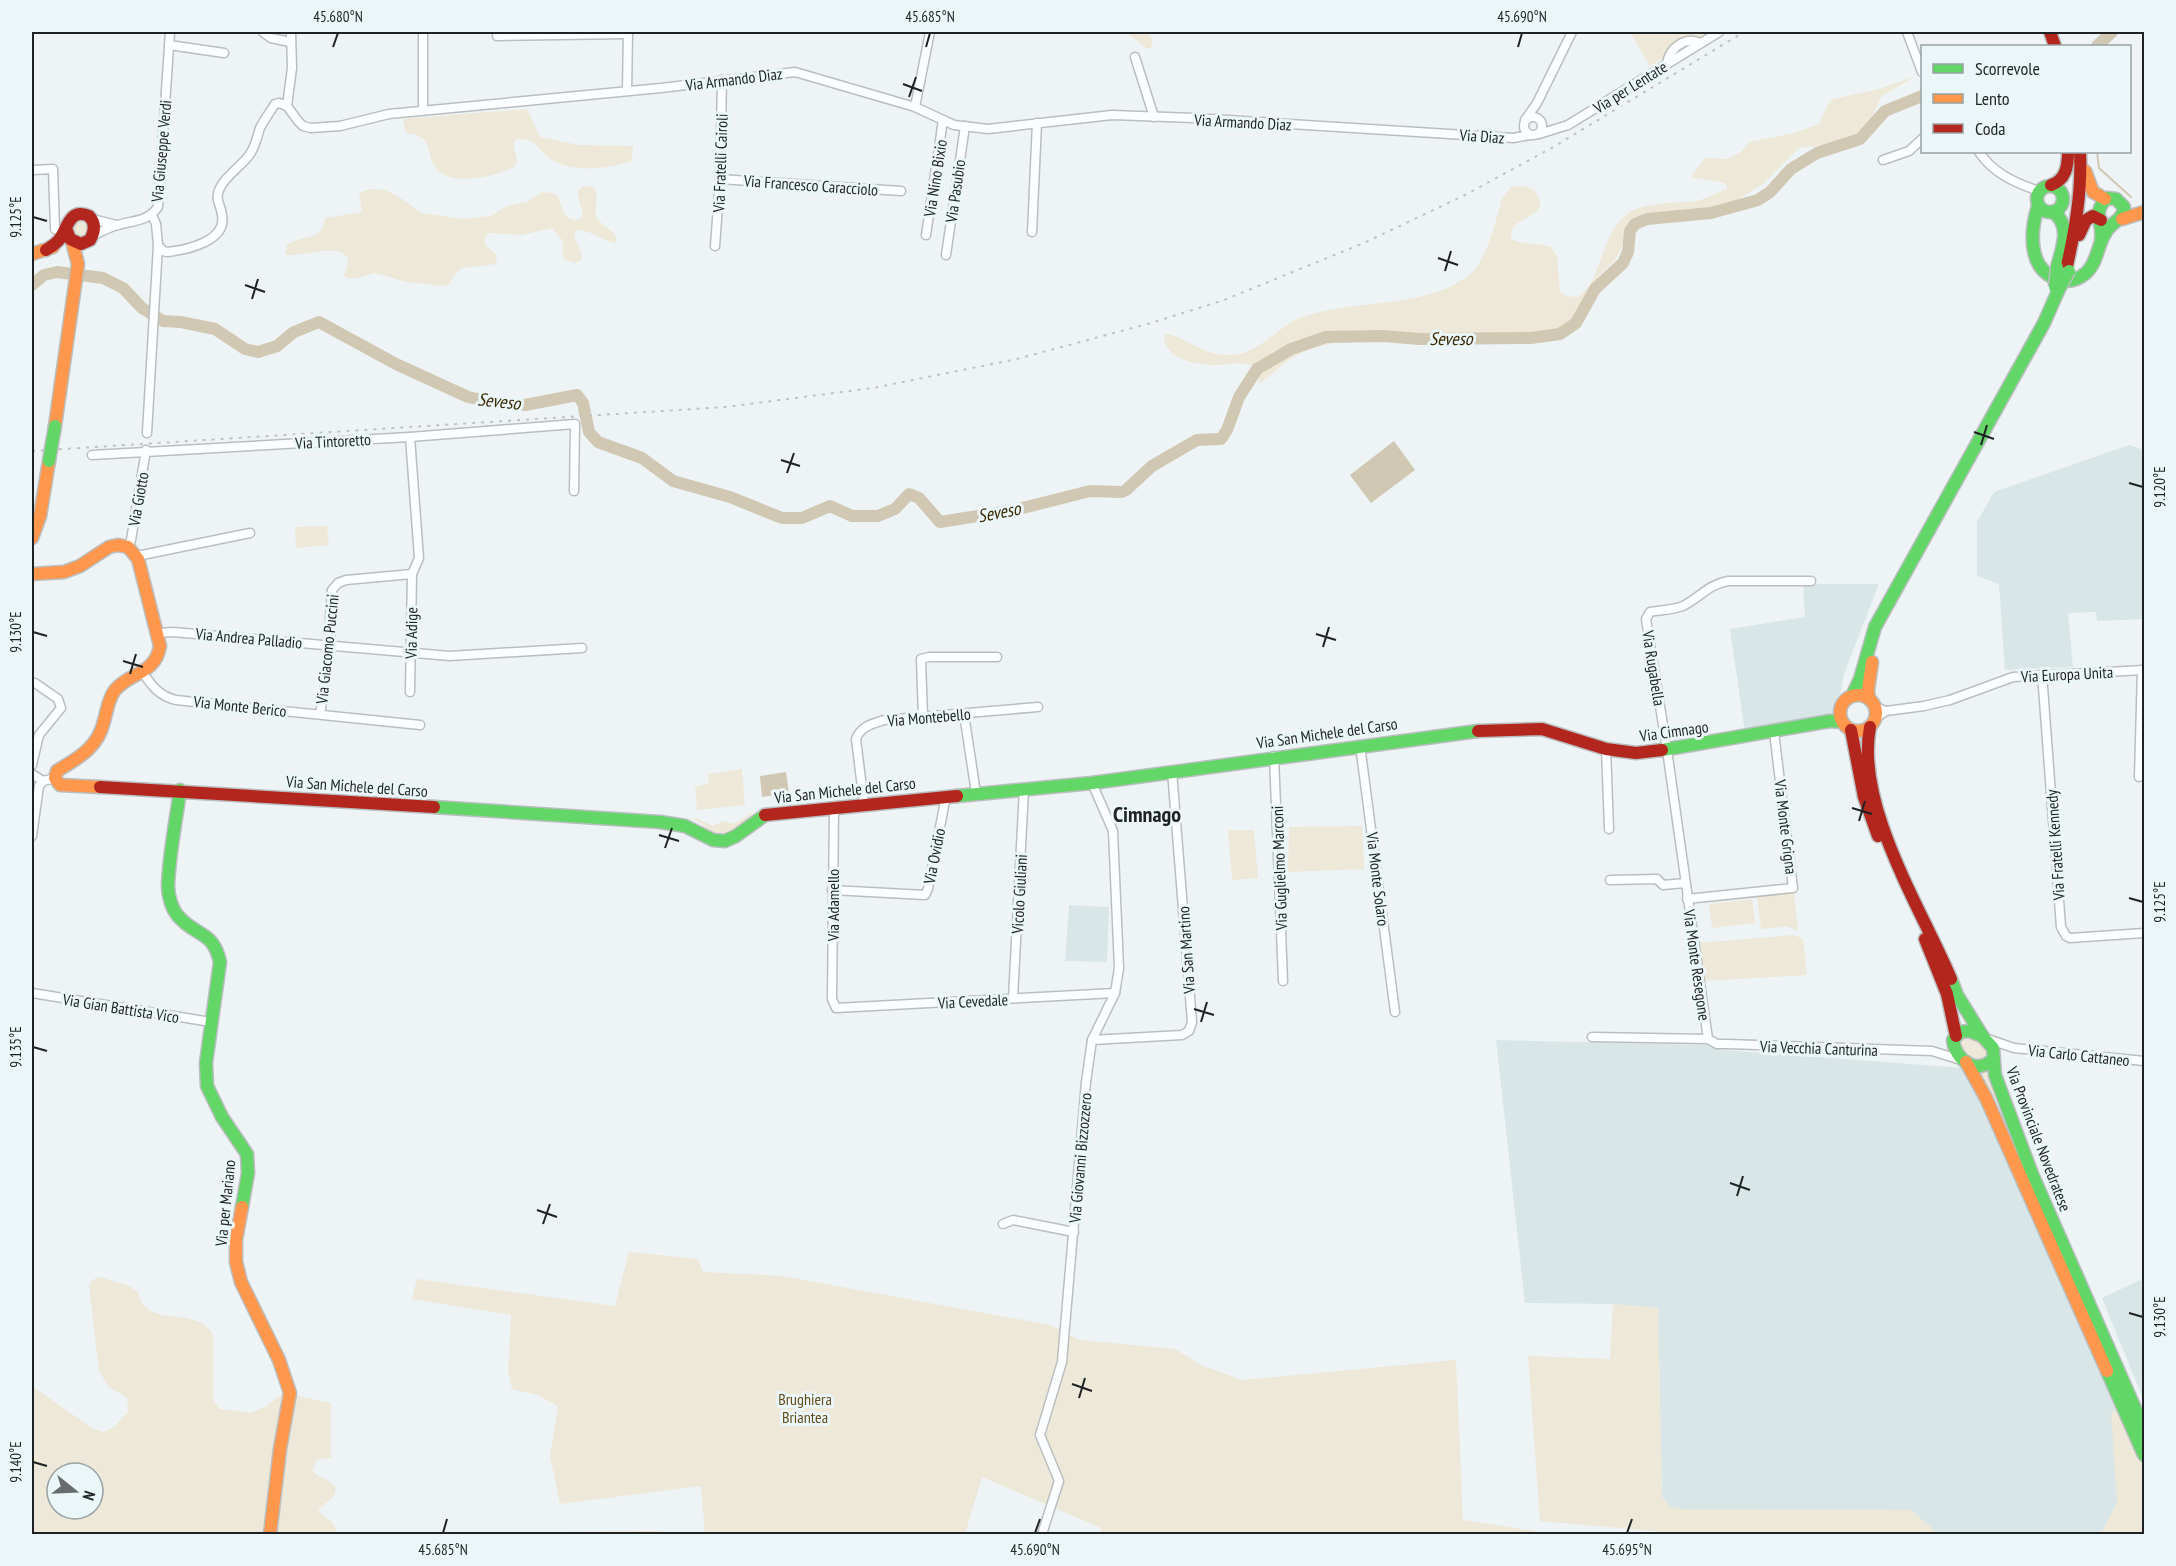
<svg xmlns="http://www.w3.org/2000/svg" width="2176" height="1566" viewBox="0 0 2176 1566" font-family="'PT Sans Narrow',sans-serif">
	<rect width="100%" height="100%" fill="#eef4f5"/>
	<g fill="#d8e6e7">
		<polygon points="2129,445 2144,450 2144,619 2097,621 2096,612 2068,613 2073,667 2005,670 1999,584 1977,576 1977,522 1994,492"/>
		<polygon points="1803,584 1879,584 1844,674 1839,702 1832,718 1745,733 1730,629 1805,617"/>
		<polygon points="1069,905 1109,907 1107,962 1065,961"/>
		<polygon points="1496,1040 1706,1045 1723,1050 1964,1068 2012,1166 2119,1407 2117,1503 2103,1530 2097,1534 1938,1534 1911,1510 1680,1509 1669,1506 1662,1497 1658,1308 1613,1304 1525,1303"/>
		<polygon points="2144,1278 2144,1401 2102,1298"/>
	</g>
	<g fill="#ede8d8" fill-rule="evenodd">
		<polygon points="1126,32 1148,32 1153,41 1151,48 1146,48"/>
		<polygon points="1630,32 1707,32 1650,66"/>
		<path d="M1916 76 1882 96 1866 128 1858 137 1838 143 1799 148 1763 184 1734 202 1710 209 1634 220C1624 228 1624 242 1619 253 1613 265 1602 271 1595 281 1574 315 1576 340 1526 334L1524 339H1348L1307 350 1287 361 1260 384 1253 366C1238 360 1227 366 1211 365 1192 364 1164 358 1164 335L1168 334C1190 340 1207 357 1232 355 1254 354 1269 337 1287 325 1295 318 1306 316 1316 313 1361 301 1434 306 1470 274 1488 258 1493 227 1501 204V200L1511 187 1523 186 1534 190C1558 221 1503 214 1512 239 1524 246 1538 242 1551 247L1557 256 1560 292 1566 296 1578 297C1603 280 1599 236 1627 214 1645 201 1675 204 1696 201 1706 199 1717 193 1727 189L1726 184 1717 181 1693 178 1692 176 1705 158 1727 159 1741 152 1750 142 1794 133 1819 124 1828 104 1833 99 1879 89Z"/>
		<path d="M527 109 540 137 579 145 633 146 632 161C609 169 569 174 548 157 535 146 536 139 517 139L513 143 517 161 514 167C497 176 451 187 437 169 423 152 437 137 406 133L403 119Z"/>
		<path d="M584 186 592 187 596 191C598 200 594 207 596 215 600 227 616 229 617 241L615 243C601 240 590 229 576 230L574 235 581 252 582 259 576 263 565 260 563 257V241L552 228 521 235 488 233 484 241 487 247 497 255 496 264 462 268 456 273 449 284 443 286 407 282 375 273 357 278H347L344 275C364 235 302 257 287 255L285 253 287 245C304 233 322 243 325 218L362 212 359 193 370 189 385 190 396 195 422 213 462 219 491 216 507 206 527 202 542 192 553 193 558 196 565 216 573 220 580 219 583 215 577 191Z"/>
		<polygon points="82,216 94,230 80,242 68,226"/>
		<polygon points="327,526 329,545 296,548 295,527"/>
		<polygon points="742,769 745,805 697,810 695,787 709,783 708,774"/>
		<path d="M754 811C744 825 728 841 710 830 704 826 700 822 693 819L696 818 713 826 723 821 734 824Z"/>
		<polygon points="1362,826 1364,869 1288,872 1289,827"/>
		<polygon points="1228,830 1254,830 1258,878 1232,880"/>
		<polygon points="1794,892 1798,931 1787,926 1761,929 1757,896"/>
		<polygon points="1752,899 1755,923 1712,928 1709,904"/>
		<polygon points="1794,935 1803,939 1807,975 1704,981 1698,943"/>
		<path d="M1962 1037C1975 1036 1987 1044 1986 1057L1979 1060C1968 1059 1960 1052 1958 1041Z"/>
		<polygon points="1979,1073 1991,1073 2009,1121"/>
		<polygon points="629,1252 698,1259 703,1272 782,1276 1050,1325 1079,1340 1175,1349 1203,1366 1242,1380 1456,1360 1463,1520 1535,1531 1536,1534 1101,1534 1101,1528 982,1477 965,1534 705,1534 701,1486 560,1504 550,1456 558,1406 537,1395 512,1389 508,1371 511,1315 412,1299 417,1279 615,1306"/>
		<path d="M100 1277 129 1286 138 1292C145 1331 198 1304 213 1335V1400L220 1409 251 1413 267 1406 283 1393 331 1403V1458L317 1460 312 1470C318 1479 330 1478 336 1488L334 1496 318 1510C325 1519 337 1521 336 1534H32V1386L92 1428 103 1432 114 1427 128 1412 127 1398 108 1386 99 1371 89 1285 92 1280ZM57 1473H93V1509H57Z"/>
		<polygon points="1613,1304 1658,1308 1662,1497 1669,1506 1681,1509 1911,1510 1938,1534 1686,1534 1540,1521 1528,1356 1610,1359"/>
		<polygon points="2119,1407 2144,1464 2144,1534 2097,1534 2103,1530 2117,1503 2111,1413"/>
		<polygon points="661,1531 662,1534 542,1534 542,1532"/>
	</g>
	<g fill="#d1c8b4">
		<polygon points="1394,441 1415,470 1371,503 1350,475"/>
		<polygon points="786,772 789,793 762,797 760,776"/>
	</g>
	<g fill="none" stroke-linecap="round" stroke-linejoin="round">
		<polyline stroke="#d1c8b4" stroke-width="2" points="2097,152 2099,168 2131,197"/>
		<g stroke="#d1c8b4" stroke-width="12">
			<polyline points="2097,46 2112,32"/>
			<polyline points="32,285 44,275 57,272 103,278 123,288 142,308 163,321 181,322 215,329 245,349 258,352 277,346 294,332 319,322 396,364 468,397 496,403 525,405 577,395 583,403 589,432 598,442 642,458 673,481 730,497 782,518 802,518 830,506 852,516 878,516 895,509 909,494 919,498 940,522 1015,510 1090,491 1122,492 1126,490 1152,466 1197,440 1221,439 1227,430 1239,397 1257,369 1291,349 1326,337 1383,336 1419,339 1531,338 1560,334 1576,323 1595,289 1623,263 1628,252 1630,231 1635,224 1647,219 1711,213 1758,200 1770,192 1791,169 1817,153 1860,139 1885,111 1922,96"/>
		</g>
		<defs>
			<g id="street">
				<polyline points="263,32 271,38 290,42"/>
				<polyline points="497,32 497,36 628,34"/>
				<polyline points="1907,32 1922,72"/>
				<polyline points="169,45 224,53"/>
				<polyline points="1135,57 1154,117"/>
				<path d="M1667 64C1669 48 1685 36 1701 43"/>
				<polyline points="627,91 628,32"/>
				<polyline points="287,106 298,121 303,126 311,128 340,126 389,114 661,88 795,72 915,107 954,125 988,129 1112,115 1195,118 1513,138 1530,135"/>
				<polyline points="287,106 292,68 291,32"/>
				<polyline points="915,107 930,32"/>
				<polyline points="423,110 423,32"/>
				<circle cx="1533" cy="126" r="9"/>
				<polyline points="1525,120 1537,103 1572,32"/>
				<polyline points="1539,134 1568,125 1719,32"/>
				<path d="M1979 152C1993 173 2015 183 2039 191"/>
				<polyline points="1883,160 1909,151 1922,139"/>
				<polyline points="32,170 53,169 55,229"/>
				<polyline points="720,179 901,191"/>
				<polyline points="92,219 117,225"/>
				<polyline points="1032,232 1037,123"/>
				<path d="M94 235C102 231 110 227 118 225 134 220 147 222 158 207L170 32"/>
				<polyline points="926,235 943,120"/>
				<path d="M158 245 163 251 167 252C187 250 227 241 222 215 221 205 214 199 220 188 226 175 242 166 250 154 256 145 257 137 260 128 264 120 270 112 275 104L279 103 287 106"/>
				<polyline points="715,246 720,179 722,80"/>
				<polyline points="946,255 965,126"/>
				<polyline points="147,433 158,245 156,224 152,215"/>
				<polyline points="92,455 410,437 575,424 574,491"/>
				<polyline points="128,547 131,540 146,450"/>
				<polyline points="137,556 250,533"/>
				<polyline points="158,633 173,632 450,656 582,648"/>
				<path d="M143 673C152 686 159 696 176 700L420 725"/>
				<polyline points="2042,674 2061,927 2066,936 2070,938 2144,933"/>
				<polyline points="32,683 35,683 58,699 61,708 39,735 32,765"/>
				<polyline points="410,692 412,574"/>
				<polyline points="1875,707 1886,711 1876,718"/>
				<polyline points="1886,711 1924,706 1950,700 2013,677 2144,670"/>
				<polyline points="320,714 331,646 330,617 332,590 338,583 346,580 412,574 419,558 410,437"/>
				<polyline points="964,714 976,793"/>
				<polyline points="923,717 921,659 929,657 997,657"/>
				<polyline points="1360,745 1395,1012"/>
				<polyline points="1606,749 1609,829"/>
				<polyline points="1274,756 1283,981"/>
				<polyline points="32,774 43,781"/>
				<polyline points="2139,777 2142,670"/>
				<path d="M864 804 856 739C861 726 872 724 884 720L1038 707"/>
				<polyline points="834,807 832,999 836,1008 1115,993"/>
				<polyline points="32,836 39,786 43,781 55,778"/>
				<polyline points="1610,880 1657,879 1663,885 1685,883"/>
				<polyline points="832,890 925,895 928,889 946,796"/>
				<polyline points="1687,899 1793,888 1774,732"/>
				<polyline points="32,993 211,1022"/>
				<polyline points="1013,998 1024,789"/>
				<polyline points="1592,1037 1708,1039 1717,1044 1727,1044 1932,1051 1961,1060"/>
				<polyline points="1985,1038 2014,1048 2144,1061"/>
				<path d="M1708 1039 1667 750 1646 619 1650 612C1660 610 1673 610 1683 606 1701 597 1707 585 1728 581H1811"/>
				<polyline points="1092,1040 1182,1035 1189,1031 1192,1022 1172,771"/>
				<polyline points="1003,1224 1013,1220 1074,1232"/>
				<polyline points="1042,1534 1059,1481 1040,1435 1062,1362 1086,1082 1092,1040 1115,993 1119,968 1113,831 1092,783"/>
			</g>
			<g id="fast">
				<circle cx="2050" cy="199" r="13"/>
				<path d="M2038 206C2030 232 2027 272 2061 280 2070 282 2079 279 2086 273 2098 262 2097 245 2106 232 2112 221 2123 221 2124 207L2116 199 2107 198C2091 214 2104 221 2101 241"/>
				<path d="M2053 212C2072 225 2062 249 2057 267"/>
				<polyline points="1852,696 1860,679 1875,627 2044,323 2059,289"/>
				<polyline points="1662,750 1830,721 1842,722"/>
				<path d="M180 790C176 822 169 854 168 886 168 896 172 909 178 916 196 937 213 930 220 962L206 1063 207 1086 222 1117 247 1154 248 1173 242 1207"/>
				<polyline points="957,796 1092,783 1478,731"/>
				<polyline points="434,807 660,822 685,826 713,840 725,841 736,836 765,815"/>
				<polyline points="1951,979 1957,995 1983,1037 1993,1048 1995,1075 2032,1174 2144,1429"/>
				<path d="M1982 1036 1969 1031 1960 1032 1953 1040C1955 1060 1977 1076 1993 1059"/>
				<polyline points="2107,1371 2144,1455"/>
			</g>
			<g id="slow">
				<polyline points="2085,171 2093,192 2105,199"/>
				<polyline points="2122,219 2144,212"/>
				<polyline points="32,254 53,247"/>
				<polyline points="55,426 78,264 72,241"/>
				<polyline points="32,538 40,516 49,461"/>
				<path d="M32 574 64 572 80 566 109 547 118 545 128 547 138 559 160 646C155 675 131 671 115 690 108 699 107 711 104 721 98 748 78 758 57 771L55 778 60 785 100 787"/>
				<circle cx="1858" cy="713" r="18"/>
				<polyline points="1869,699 1868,690 1872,662"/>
				<polyline points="1966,1062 1986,1098 2107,1371"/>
				<polyline points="242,1207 236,1240 236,1262 241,1282 279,1360 290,1393 280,1449 270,1534"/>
			</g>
			<g id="jam">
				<polyline points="2050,32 2055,46"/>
				<path d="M2051 185C2066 180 2068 166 2068 152"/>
				<polyline points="2079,235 2086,220 2093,216 2101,220"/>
				<path d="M46 250C52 246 58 243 61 237 68 225 71 208 89 216 96 223 95 231 90 240L81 244 70 239 66 228"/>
				<path d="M2066 270C2075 231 2082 192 2080 152"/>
				<path d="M1870 727C1855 805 1921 908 1951 979"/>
				<polyline points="1851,730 1864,797 1878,836"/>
				<polyline points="1478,731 1542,729 1606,749 1636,753 1662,750"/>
				<polyline points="100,787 434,807"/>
				<polyline points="765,815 957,796"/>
				<polyline points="1925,939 1947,994 1956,1036"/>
			</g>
		</defs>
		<use href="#street" stroke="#babebf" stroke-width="11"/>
		<use href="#fast" stroke="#babebf" stroke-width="15"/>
		<use href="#slow" stroke="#babebf" stroke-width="15"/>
		<use href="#jam" stroke="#babebf" stroke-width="15"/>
		<use href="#street" stroke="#fcfdfe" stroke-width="8"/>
		<use href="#fast" stroke="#63d668" stroke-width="12"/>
		<use href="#slow" stroke="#ff974d" stroke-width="12"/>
		<use href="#jam" stroke="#b3261e" stroke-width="12"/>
		<polyline stroke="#c0c2c2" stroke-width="2" stroke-dasharray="3 6" stroke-linecap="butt" points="32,451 725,407 873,388 1017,359 1151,323 1224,300 1364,243 1467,194 1555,146 1744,32"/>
		<defs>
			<g id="fast-bridge">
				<polyline points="2055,287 2057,267"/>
				<polyline points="2059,289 2069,271"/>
				<polyline points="49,461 55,426"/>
			</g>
		</defs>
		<use href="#fast-bridge" stroke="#babebf" stroke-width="15" stroke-linecap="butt"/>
		<use href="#fast-bridge" stroke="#63d668" stroke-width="12"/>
	</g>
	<path fill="none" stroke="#1e2223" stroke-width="2" d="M333 47 338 33M926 47 930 33M1518 47 1522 33M903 84 922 91M909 97 916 77M33 217 47 221M1438 258 1458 265M1445 271 1451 251M245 285 265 292M252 299 258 279M1974 432 1994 439M1981 445 1987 425M781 460 800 466M787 473 794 453M2129 483 2143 487M33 632 47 636M1316 634 1336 640M1323 647 1329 627M123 661 143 667M130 674 136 654M1852 808 1872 814M1859 821 1865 801M659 835 679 841M665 848 672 828M2129 898 2143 902M1194 1009 1214 1015M1201 1022 1207 1002M33 1047 47 1051M1730 1183 1750 1190M1737 1196 1743 1176M537 1210 557 1217M543 1224 550 1204M2129 1313 2143 1317M1072 1384 1092 1391M1079 1398 1085 1378M33 1462 47 1466M443 1533 447 1519M1035 1533 1040 1519M1627 1533 1632 1519"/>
	<g text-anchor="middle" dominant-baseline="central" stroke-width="6" stroke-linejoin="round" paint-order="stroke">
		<g font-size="16" fill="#1e2223" stroke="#ebf6f8">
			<text transform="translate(734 79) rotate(-7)">Via Armando Diaz</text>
			<text transform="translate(1630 87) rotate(-32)">Via per Lentate</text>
			<text transform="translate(1243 122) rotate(3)">Via Armando Diaz</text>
			<text transform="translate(1482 136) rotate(4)">Via Diaz</text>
			<text transform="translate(161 151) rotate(-85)">Via Giuseppe Verdi</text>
			<text transform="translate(720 163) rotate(-88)">Via Fratelli Cairoli</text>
			<text transform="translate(935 178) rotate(-81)">Via Nino Bixio</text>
			<text transform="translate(811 185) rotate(4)">Via Francesco Caracciolo</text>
			<text transform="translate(955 191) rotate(-82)">Via Pasubio</text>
			<text transform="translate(333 441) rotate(-3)">Via Tintoretto</text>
			<text transform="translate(138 499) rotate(-80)">Via Giotto</text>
			<text transform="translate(411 633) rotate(-89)">Via Adige</text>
			<text transform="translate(249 638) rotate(5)">Via Andrea Palladio</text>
			<text transform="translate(327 649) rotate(-84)">Via Giacomo Puccini</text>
			<text transform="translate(1654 668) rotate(81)">Via Rugabella</text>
			<text transform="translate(2067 674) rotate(-3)">Via Europa Unita</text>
			<text transform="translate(240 706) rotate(6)">Via Monte Berico</text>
			<text transform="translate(929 717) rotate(-5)">Via Montebello</text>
			<text transform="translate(1674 731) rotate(-8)">Via Cimnago</text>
			<text transform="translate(1327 733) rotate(-8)">Via San Michele del Carso</text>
			<text transform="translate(357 786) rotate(4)">Via San Michele del Carso</text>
			<text transform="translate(845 790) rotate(-6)">Via San Michele del Carso</text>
			<text transform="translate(1786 827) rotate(83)">Via Monte Grigna</text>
			<text transform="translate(2055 845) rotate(-94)">Via Fratelli Kennedy</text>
			<text transform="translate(934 856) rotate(-79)">Via Ovidio</text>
			<text transform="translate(1279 868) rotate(-92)">Via Guglielmo Marconi</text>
			<text transform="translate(1378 879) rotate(83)">Via Monte Solaro</text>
			<text transform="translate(1019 894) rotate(-87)">Vicolo Giuliani</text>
			<text transform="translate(833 905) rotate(-90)">Via Adamello</text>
			<text transform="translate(1186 950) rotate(-94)">Via San Martino</text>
			<text transform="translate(1697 965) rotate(82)">Via Monte Resegone</text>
			<text transform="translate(973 1001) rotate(-3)">Via Cevedale</text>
			<text transform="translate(121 1008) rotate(9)">Via Gian Battista Vico</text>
			<text transform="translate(1819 1048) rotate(2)">Via Vecchia Canturina</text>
			<text transform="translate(2079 1055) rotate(6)">Via Carlo Cattaneo</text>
			<text transform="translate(2039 1139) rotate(69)">Via Provinciale Novedratese</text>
			<text transform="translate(1080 1158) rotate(-85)">Via Giovanni Bizzozzero</text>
			<text transform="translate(225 1203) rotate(-84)">Via per Mariano</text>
		</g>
		<g font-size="16" fill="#634c1b" stroke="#ebf6f8">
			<text x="805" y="1399">Brughiera<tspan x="805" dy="18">Briantea</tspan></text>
		</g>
		<g font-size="18" font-style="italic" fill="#3c2b04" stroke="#ebf6f8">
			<text x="1451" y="338">Seveso</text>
			<text transform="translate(499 401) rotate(6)">Seveso</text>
			<text transform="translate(999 512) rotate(-11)">Seveso</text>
		</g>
		<g font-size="22" font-weight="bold" fill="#1e2223" stroke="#ebf6f8">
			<text x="1147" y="814">Cimnago</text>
		</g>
	</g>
	<rect width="2176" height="1566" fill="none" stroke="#ebf6f8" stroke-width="66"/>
	<rect x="1921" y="45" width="210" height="108" fill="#ebf6f8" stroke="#99a1a3" stroke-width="1.5"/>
	<rect x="1933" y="64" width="30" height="9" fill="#63d668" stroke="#99a1a3" stroke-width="1.5"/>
	<text x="1975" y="75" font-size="18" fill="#1e2223">Scorrevole</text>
	<rect x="1933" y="94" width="30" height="9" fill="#ff974d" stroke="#99a1a3" stroke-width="1.5"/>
	<text x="1975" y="105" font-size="18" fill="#1e2223">Lento</text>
	<rect x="1933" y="124" width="30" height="9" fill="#b3261e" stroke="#99a1a3" stroke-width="1.5"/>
	<text x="1975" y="135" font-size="18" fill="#1e2223">Coda</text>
	<g transform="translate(75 1491) rotate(108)"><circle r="28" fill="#ebf6f8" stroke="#99a1a3" stroke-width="1.5"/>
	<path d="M0-4.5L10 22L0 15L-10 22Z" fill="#676c6c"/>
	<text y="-9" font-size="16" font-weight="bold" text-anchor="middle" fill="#1e2223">N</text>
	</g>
	<rect x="33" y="33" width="2110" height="1500" fill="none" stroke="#1e2223" stroke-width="2"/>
	<g font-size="15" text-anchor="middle" fill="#1e2223">
		<text x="338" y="22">45.680°N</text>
		<text x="930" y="22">45.685°N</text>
		<text x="1522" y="22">45.690°N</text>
		<text transform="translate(16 217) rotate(-90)" y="5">9.125°E</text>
		<text transform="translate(2160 487) rotate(-90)" y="5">9.120°E</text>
		<text transform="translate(16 632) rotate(-90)" y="5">9.130°E</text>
		<text transform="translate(2160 902) rotate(-90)" y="5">9.125°E</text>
		<text transform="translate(16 1047) rotate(-90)" y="5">9.135°E</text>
		<text transform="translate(2160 1317) rotate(-90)" y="5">9.130°E</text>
		<text transform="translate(16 1462) rotate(-90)" y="5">9.140°E</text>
		<text x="443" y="1555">45.685°N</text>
		<text x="1035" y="1555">45.690°N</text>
		<text x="1627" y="1555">45.695°N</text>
	</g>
</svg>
